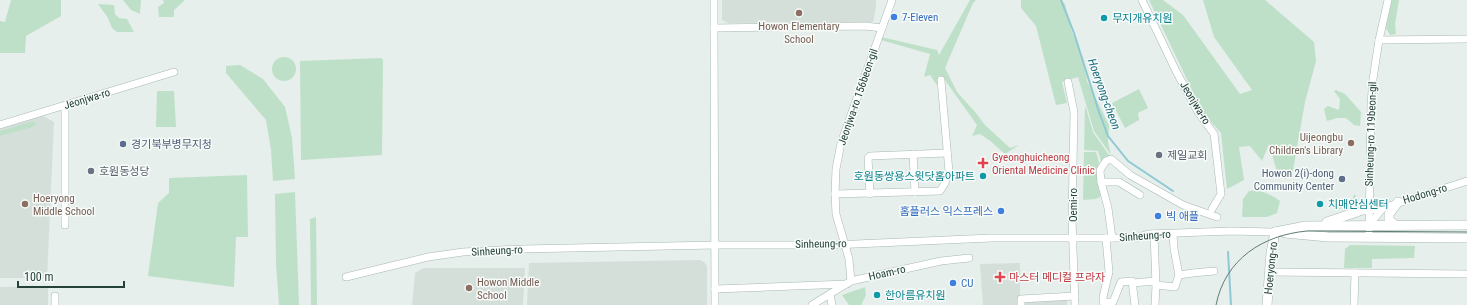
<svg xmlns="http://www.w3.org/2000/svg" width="1467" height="305" viewBox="0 0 1467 305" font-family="'Roboto Condensed','Noto Sans KR',sans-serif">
	<rect width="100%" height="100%" fill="#e6efeb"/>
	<g fill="#d4dfda">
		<polygon points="722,0 876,0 876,7 873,22 728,23 722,20"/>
		<polygon points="43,116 54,122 47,278 0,278 0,129"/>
		<polygon points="700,260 704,262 707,266 707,305 527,305 529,263"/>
		<polygon points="1020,263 1020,300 1067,298 1067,305 983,305 980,264"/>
		<polygon points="424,268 525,268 523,305 412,305 415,273"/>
		<polygon points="48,286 48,305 0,305 0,287"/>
	</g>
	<g fill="#bfe0c8">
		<polygon points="11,0 61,0 61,16 26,36 25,53 0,53 0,21 5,22"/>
		<polygon points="123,0 141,0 140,14 131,10"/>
		<polygon points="163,0 185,0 174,10 174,17 159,17 158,7 164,3"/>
		<polygon points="970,0 976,0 973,3 945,68 957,92 976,113 985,125 1010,148 1019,145 1005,154 989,140 980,134 972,136 977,125 942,76 937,85 930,75 924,77 930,54 881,40 881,37 937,50 939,55"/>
		<polygon points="1021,0 1061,0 1065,4 1072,32 1083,58 1087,81 1109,125 1108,142 1111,155 1094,131 1078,77 1062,82 1067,103 1056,105 1036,26 1021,8"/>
		<polygon points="1149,0 1163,0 1183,15 1240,94 1252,90 1214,37 1203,0 1265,0 1314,42 1316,61 1305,102 1292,176 1285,179 1278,175 1269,144 1262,161 1250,146 1239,147 1244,180 1227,189 1221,133 1203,113"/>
		<polygon points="1392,0 1399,0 1395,24 1396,34 1390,35 1386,28"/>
		<polygon points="98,4 114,5 115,14 119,18 127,19 134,32 117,32 112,28 108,18"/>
		<circle cx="284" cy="69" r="12"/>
		<polygon points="381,58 383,60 382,155 301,160 300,61"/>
		<polygon points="240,65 263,79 285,107 292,138 295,179 273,181 271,150 266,120 226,73 226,66"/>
		<polygon points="1139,89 1148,108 1138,113 1139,120 1125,128 1112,103"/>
		<polygon points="1336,90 1345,94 1361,112 1360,126 1354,125 1346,118 1337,118 1327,121 1324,109 1328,106 1339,110 1340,99 1334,91"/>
		<polygon points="157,91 174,91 176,127 156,127"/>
		<polygon points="1085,107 1086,108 1093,132 1111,158 1098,169 1101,161 1098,151 1084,150"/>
		<polygon points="34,121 36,126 0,136 0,131"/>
		<polygon points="1084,152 1096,152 1099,162 1097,169 1102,192 1100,197 1096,199 1083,200"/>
		<polygon points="247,175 248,237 236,237 234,287 148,276 158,203 169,193 169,178"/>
		<path d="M1249 191C1262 190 1270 194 1280 201L1277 213 1267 217H1242L1243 199Z"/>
		<polygon points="295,192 299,305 279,305 276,263 275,194"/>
		<path d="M1354 195H1356C1353 206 1349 206 1339 209L1338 204 1339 199 1352 200Z"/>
		<polygon points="316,217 317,305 311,305 310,219"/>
		<polygon points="1350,245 1415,246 1414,258 1372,259 1372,268 1344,268 1345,249"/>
		<polygon points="865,287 866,295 861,305 849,305 842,295"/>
	</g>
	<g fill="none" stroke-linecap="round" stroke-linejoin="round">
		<g stroke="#8ec9d4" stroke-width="2">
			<polyline points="1061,0 1074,33 1099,112 1108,136 1128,161 1173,191"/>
			<polyline points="1228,252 1231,305"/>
		</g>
		<defs>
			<g id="minor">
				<polyline points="1142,0 1176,71 1198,112 1214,134 1221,194 1212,209"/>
				<polyline points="714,28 714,0"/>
				<polyline points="1379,40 1467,39"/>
				<polyline points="1068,82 1074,112 1072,219 1075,305"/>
				<polyline points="0,125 174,72"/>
				<polyline points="913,154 915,192"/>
				<polyline points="1101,182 1119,182 1140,195"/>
				<polyline points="835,194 940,191 945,183 949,172 941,80"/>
				<polyline points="870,194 868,158 870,156 947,153"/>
				<polyline points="1357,212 1383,208 1467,181"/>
				<polyline points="65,225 65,105"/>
				<polyline points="1369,225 1383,208"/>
				<polyline points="1154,234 1156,285 1155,305"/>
				<polyline points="1369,237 1371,104 1373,79 1379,40 1388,0"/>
				<polyline points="1112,238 1108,208 1101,182 1100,170 1106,161 1111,159 1130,175 1183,205 1217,217"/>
				<polyline points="1270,272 1467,274"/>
				<polyline points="1179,275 1193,273 1214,271"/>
				<polyline points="346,277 428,257 463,252 522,249 715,245 833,245 991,238 1136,238 1148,234 1232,231 1275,232"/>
				<polyline points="851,281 849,259 836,214 835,194 836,169 841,143 892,0"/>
				<polyline points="1133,283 1155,281"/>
				<polyline points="1156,285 1175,287 1179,275 1174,249 1173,234"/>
				<polyline points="715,289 847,284"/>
				<polyline points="830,294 832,305"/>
				<polyline points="55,296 55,305"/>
				<polyline points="1104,303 1113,302 1121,282 1132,281 1135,305"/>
				<polyline points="715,305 714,28 865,26 882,28"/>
				<polyline points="812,305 851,281 941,261 969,258"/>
				<polyline points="1021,305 1021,299 1075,296"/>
				<polyline points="1104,305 1103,297 1109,272 1106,238"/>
				<polyline points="1354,305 1355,273"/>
			</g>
			<g id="tertiary">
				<polyline points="1327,222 1357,212"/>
				<polyline points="1395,225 1389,220 1389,214 1398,202"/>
				<polyline points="1275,232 1306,226 1467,225"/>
				<polyline points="1285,233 1328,237 1467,238"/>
				<polyline points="1267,305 1271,253 1275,232"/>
			</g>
		</defs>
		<use href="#minor" stroke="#a8b8b2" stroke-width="8"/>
		<use href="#tertiary" stroke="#a8b8b2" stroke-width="10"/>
		<use href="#minor" stroke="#fff" stroke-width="7"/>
		<use href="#tertiary" stroke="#fff" stroke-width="9"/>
		<path stroke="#5f7d75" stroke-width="1" d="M1216 305C1225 259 1263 235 1307 231L1467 232"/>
	</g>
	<g fill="#8d6e63" stroke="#f7fbf9" stroke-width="1.5">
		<circle cx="799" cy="13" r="4"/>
		<circle cx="1351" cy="143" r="4"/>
		<circle cx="25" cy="204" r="4"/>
		<circle cx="469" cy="288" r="4"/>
	</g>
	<g fill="#3f7fe0" stroke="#f7fbf9" stroke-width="1.5">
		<circle cx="894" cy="17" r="4"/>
		<circle cx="1001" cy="211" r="4"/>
		<circle cx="1158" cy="216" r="4"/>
		<circle cx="953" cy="283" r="4"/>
	</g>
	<g fill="#0f9aa8" stroke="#f7fbf9" stroke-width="1.5">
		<circle cx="1104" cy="18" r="4"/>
		<circle cx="983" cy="176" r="4"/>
		<circle cx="1320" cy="204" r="4"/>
		<circle cx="877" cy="295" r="4"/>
	</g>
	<g fill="#5c6f8a" stroke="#f7fbf9" stroke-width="1.5">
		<circle cx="123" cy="144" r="4"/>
		<circle cx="1342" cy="179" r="4"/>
	</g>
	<g fill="#6b7280" stroke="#f7fbf9" stroke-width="1.5">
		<circle cx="1159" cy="155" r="4"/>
		<circle cx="91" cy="171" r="4"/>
	</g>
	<g fill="#e0444e" stroke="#f7fbf9" stroke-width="1.5">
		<path d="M981 157h4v4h4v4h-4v4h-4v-4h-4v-4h4z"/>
		<path d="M998 271h4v4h4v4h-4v4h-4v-4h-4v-4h4z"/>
	</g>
	<g text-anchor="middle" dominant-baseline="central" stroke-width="3" stroke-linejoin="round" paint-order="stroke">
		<g font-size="11" fill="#366cbe" stroke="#f7fbf9" text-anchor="start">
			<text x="902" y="17">7-Eleven</text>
			<text x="993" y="211" text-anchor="end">홈플러스 익스프레스</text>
			<text x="1166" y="216">빅 애플</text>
			<text x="961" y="283">CU</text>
		</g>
		<g font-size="11" fill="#0d838f" stroke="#f7fbf9" text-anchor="start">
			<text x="1112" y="18">무지개유치원</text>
			<text x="975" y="176" text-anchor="end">호원동쌍용스윗닷홈아파트</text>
			<text x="1328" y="204">치매안심센터</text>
			<text x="885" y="295">한아름유치원</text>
		</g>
		<g font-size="11" fill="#785e54" stroke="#f7fbf9" text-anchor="start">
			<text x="799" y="26" text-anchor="middle">Howon Elementary<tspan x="799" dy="13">School</tspan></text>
			<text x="1343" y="137" text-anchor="end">Uijeongbu<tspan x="1343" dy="13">Children's Library</tspan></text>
			<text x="33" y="198">Hoeryong<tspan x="33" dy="13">Middle School</tspan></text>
			<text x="477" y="282">Howon Middle<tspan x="477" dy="13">School</tspan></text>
		</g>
		<g font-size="11" fill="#24423a" stroke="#f7fbf9">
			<text transform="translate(858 97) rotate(-71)">Jeonjwa-ro 156beon-gil</text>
			<text transform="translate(87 99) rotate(-17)">Jeonjwa-ro</text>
			<text transform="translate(1195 103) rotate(59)">Jeonjwa-ro</text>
			<text transform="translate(1371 134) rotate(-88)">Sinheung-ro 119beon-gil</text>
			<text transform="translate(1425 194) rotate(-17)">Hodong-ro</text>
			<text transform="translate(1073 205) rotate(-90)">Oemi-ro</text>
			<text transform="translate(1145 236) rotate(-4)">Sinheung-ro</text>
			<text transform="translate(821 244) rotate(-1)">Sinheung-ro</text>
			<text transform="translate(497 251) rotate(-3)">Sinheung-ro</text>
			<text transform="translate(1271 268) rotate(-84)">Hoeryong-ro</text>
			<text transform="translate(887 273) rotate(-13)">Hoam-ro</text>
		</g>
		<g font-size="11" fill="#4e5e75" stroke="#f7fbf9" text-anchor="start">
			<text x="131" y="144">경기북부병무지청</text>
			<text x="1334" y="173" text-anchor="end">Howon 2(i)-dong<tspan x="1334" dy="13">Community Center</tspan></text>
		</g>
		<g font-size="11" fill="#5b616d" stroke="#f7fbf9" text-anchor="start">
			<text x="1167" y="155">제일교회</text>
			<text x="99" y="171">호원동성당</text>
		</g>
		<g font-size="11" fill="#be3a42" stroke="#f7fbf9" text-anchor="start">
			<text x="992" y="157">Gyeonghuicheong<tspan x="992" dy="13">Oriental Medicine Clinic</tspan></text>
			<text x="1009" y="277">마스터 메디컬 프라자</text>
		</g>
		<g font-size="12" font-style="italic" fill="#1c6f80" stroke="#f7fbf9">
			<text transform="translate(1104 94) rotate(70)">Hoeryong-cheon</text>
		</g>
	</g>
	<path d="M18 281v6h106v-6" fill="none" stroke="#24423a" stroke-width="2"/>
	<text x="24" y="281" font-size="12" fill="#24423a" stroke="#f7fbf9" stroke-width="3" paint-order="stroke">100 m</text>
</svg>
